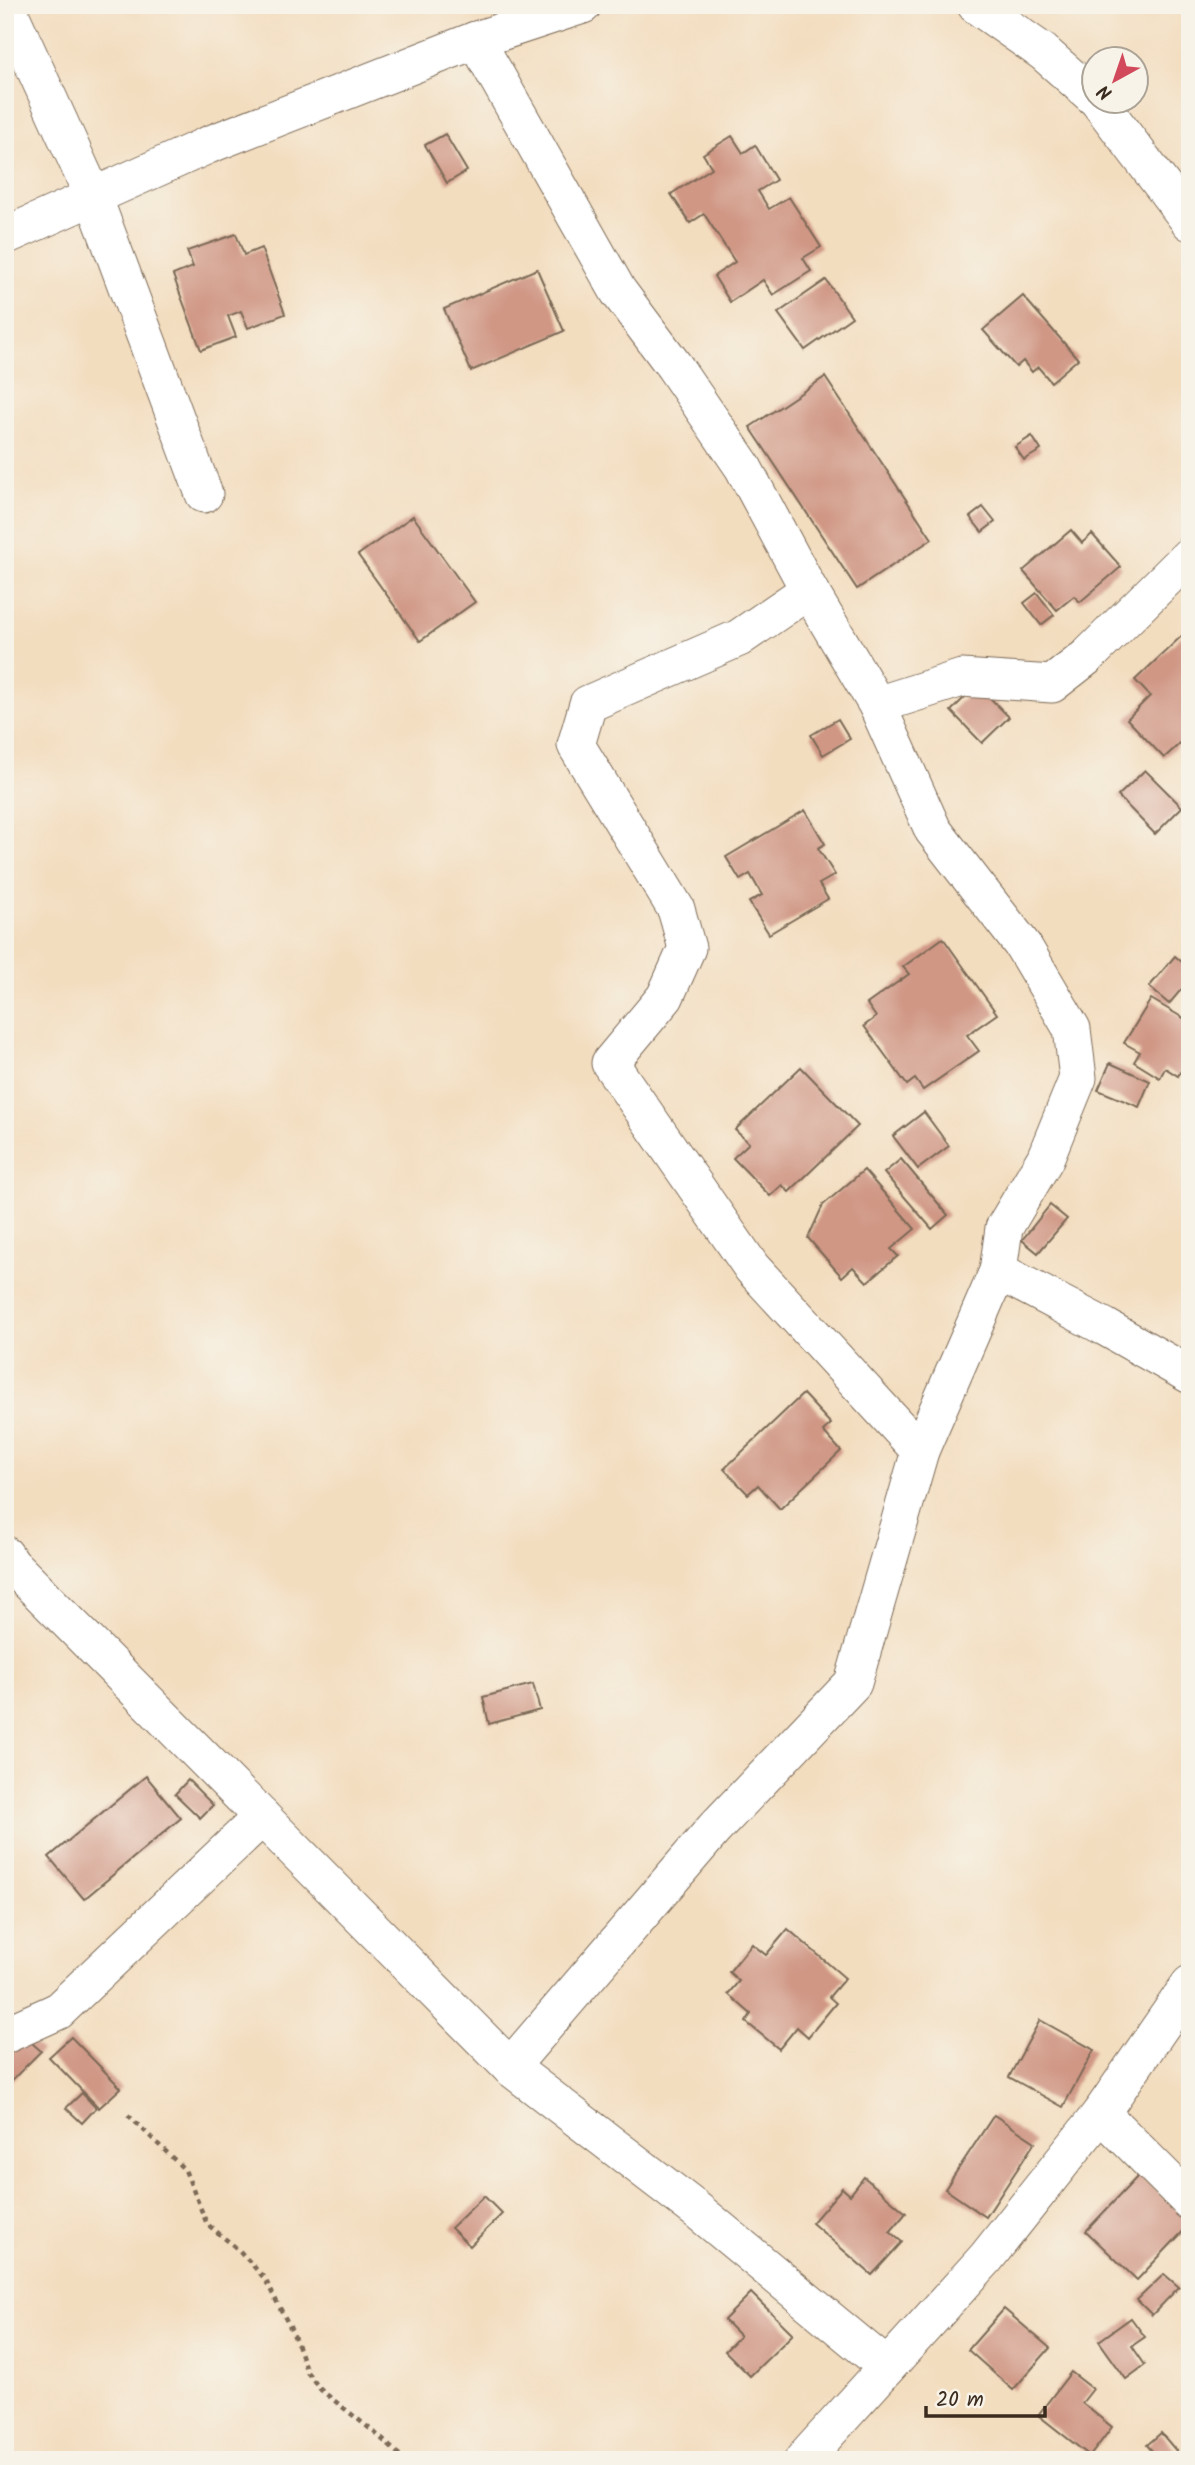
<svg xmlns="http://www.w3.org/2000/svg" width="1195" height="2465" viewBox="0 0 1195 2465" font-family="Kalam,sans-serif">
	<rect width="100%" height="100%" fill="#f7f3e8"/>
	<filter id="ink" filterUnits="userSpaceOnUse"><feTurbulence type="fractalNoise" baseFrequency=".0143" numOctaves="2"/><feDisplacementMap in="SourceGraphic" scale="14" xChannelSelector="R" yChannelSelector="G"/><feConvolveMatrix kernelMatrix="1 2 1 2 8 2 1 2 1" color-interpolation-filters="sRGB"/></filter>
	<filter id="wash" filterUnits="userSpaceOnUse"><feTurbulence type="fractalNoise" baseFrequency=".00686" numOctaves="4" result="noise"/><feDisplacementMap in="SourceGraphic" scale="28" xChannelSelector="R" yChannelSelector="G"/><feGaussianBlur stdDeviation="1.57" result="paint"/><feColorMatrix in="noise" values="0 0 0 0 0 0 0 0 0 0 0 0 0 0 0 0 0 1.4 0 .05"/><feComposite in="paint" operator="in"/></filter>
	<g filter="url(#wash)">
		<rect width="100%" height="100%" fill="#f3ddbf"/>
		<g id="blocks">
			<g fill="#d09785">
				<polygon points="445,134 467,171 447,183 425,145"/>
				<polygon points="732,136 743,153 755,145 776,180 758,191 769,209 789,197 821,247 803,258 811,271 773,295 763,280 730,302 714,276 735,262 704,214 690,223 671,194 712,168 703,154"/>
				<polygon points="236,234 244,255 261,248 285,314 248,328 241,311 228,316 236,337 201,350 173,275 193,267 187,251"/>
				<polygon points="537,269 564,331 471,371 444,309"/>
				<polygon points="826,280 852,317 805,350 778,313"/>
				<polygon points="1023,296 1078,359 1051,382 1038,367 1032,372 1023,361 1016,367 983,330"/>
				<polygon points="825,377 932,539 857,589 750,427"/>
				<polygon points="1032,436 1041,450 1024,460 1015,447"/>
				<polygon points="983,507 995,522 982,532 970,517"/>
				<polygon points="413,516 475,602 420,641 358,555"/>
				<polygon points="1071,530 1082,543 1092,534 1121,567 1080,602 1074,596 1057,610 1023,571"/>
				<polygon points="1037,593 1054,615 1041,625 1024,603"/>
				<polygon points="1190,628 1190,734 1164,758 1127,719 1150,696 1135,680"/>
				<polygon points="977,685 1009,717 982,743 951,711"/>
				<polygon points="838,719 850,739 823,755 811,735"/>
				<polygon points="1145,770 1182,807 1155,834 1118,796"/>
				<polygon points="805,810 825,844 818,848 835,875 819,884 828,899 769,934 749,902 762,895 750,874 740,880 726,857"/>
				<polygon points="943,938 997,1014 967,1035 979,1051 923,1090 915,1079 907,1085 864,1026 876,1017 867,1004 909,974 903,967"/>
				<polygon points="1175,956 1190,969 1190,979 1169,1004 1149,987"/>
				<polygon points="1151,999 1190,1022 1190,1056 1178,1076 1165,1068 1160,1078 1134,1062 1140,1052 1124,1043"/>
				<polygon points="1110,1063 1150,1081 1139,1107 1098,1090"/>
				<polygon points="801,1067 858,1126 789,1192 782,1185 770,1196 733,1158 749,1143 735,1130"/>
				<polygon points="924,1112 949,1146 918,1169 893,1136"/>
				<polygon points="901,1159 948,1215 932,1229 884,1173"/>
				<polygon points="864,1170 915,1229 891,1249 898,1256 867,1282 853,1267 842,1277 808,1238 823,1205"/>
				<polygon points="1050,1205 1067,1219 1038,1253 1022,1240"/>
				<polygon points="803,1394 831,1424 823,1431 841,1451 780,1509 758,1485 748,1494 724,1469"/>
				<polygon points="533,1684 540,1710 489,1724 483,1697"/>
				<polygon points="146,1776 181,1818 84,1899 49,1857"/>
				<polygon points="188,1780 213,1805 200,1818 175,1794"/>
				<polygon points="788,1929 845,1978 829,1997 836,2003 808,2037 797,2027 779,2049 746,2022 751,2014 728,1994 739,1981 729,1972 752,1944 766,1955"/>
				<polygon points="1040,2020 1094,2050 1063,2107 1009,2077"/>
				<polygon points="23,2035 41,2051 5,2087 5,2053"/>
				<polygon points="71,2037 121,2088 99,2108 49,2057"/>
				<polygon points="82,2093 96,2108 82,2123 66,2108"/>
				<polygon points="994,2115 1035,2142 986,2217 945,2189"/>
				<polygon points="1139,2175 1190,2221 1190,2224 1137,2280 1086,2231"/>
				<polygon points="864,2177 906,2213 890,2232 902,2242 872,2275 812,2223 842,2188 850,2195"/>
				<polygon points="484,2196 502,2214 470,2246 451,2228"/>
				<polygon points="1164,2274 1179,2287 1152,2315 1137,2300"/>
				<polygon points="751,2293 793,2334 750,2376 725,2351 740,2336 724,2320"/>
				<polygon points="1004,2309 1050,2348 1013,2390 968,2350"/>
				<polygon points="1131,2318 1145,2337 1132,2346 1145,2365 1126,2379 1099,2341"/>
				<polygon points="1071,2372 1093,2389 1082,2403 1112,2427 1090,2456 1038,2415"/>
				<polygon points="1161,2433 1184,2460 1160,2460 1147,2445"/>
			</g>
		</g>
	</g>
	<g filter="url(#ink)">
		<use href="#blocks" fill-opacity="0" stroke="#7b6956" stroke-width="2"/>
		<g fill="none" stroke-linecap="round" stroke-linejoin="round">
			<defs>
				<g id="street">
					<polyline points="6,5 93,196 204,494"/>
					<polyline points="976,5 1043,52 1094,97"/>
					<polyline points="476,40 618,291 674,366 743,467 809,590 877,705 933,830 1023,946 1072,1029 1078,1078 1045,1159 1004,1228 998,1271 1105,1327 1190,1375"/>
					<polyline points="1099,102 1190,222"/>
					<polyline points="5,236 208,145 476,40 583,5"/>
					<polyline points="809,590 739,638 588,704 576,745 676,909 687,948 665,997 610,1063 752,1268 920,1451"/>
					<polyline points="877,705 962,678 1052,684 1088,656 1190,555"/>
					<polyline points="5,1555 12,1565 510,2067 698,2211 887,2367"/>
					<polyline points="5,2035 58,2011 262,1817"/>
					<polyline points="510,2067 714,1829 853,1683 920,1451 998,1271"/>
					<polyline points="1101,2113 1190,2202"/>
					<polyline points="803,2460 986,2258 1101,2113 1190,1984"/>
				</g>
			</defs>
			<use href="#street" stroke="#7b6956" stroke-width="39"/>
			<polyline stroke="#7b6956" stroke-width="4.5" stroke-dasharray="5 5" stroke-linecap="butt" points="128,2115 185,2170 207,2224 239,2250 265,2279 293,2333 307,2372 321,2390 374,2432 405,2460"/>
			<use href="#street" stroke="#fff" stroke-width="37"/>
		</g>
	</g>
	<rect width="1195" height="2465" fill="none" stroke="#f7f3e8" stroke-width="28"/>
	<g transform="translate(1115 80) rotate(220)"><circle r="33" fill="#f7f3e8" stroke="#aca397" stroke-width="2"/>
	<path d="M0-5L12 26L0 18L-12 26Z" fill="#d1495b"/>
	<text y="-10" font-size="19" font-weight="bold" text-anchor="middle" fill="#3b2a1e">N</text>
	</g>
	<path d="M926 2406v10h119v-10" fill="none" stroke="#3b2a1e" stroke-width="3.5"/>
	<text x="936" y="2406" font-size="21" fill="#3b2a1e" stroke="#f7f3e8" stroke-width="5" paint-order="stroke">20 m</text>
</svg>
